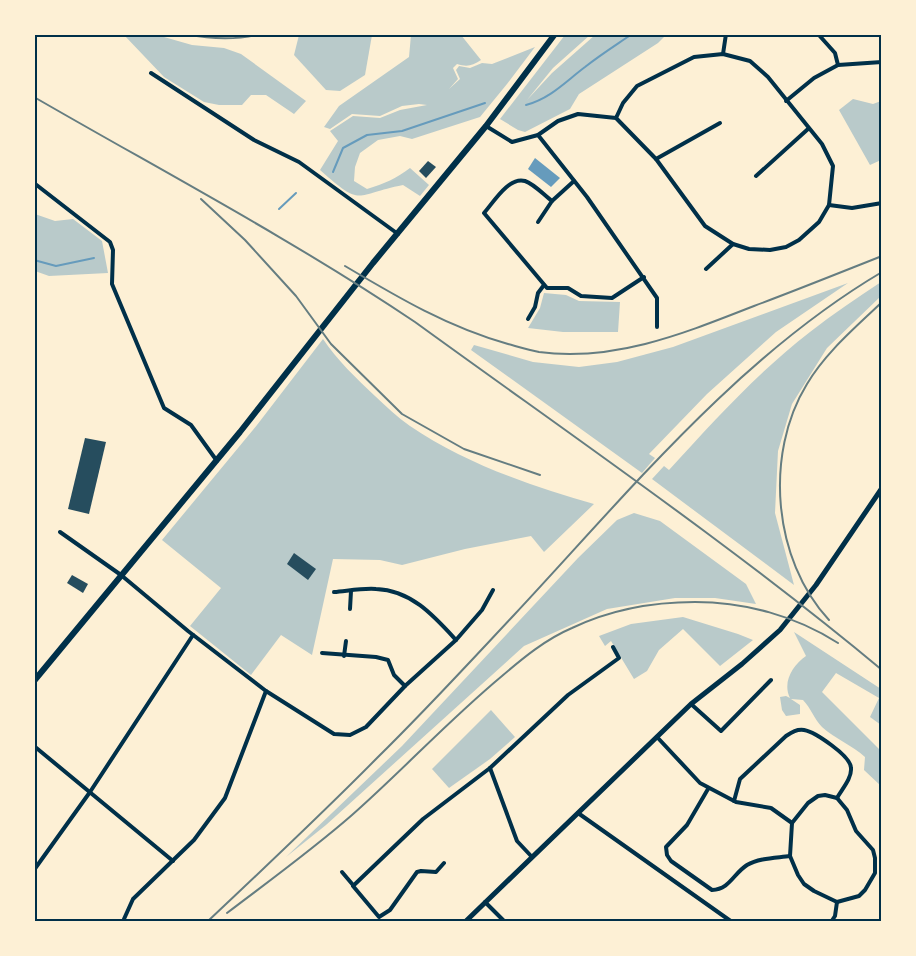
<svg xmlns="http://www.w3.org/2000/svg" width="916" height="956" viewBox="0 0 916 956" font-family="Montserrat,sans-serif">
	<rect width="100%" height="100%" fill="#fdf0d5"/>
	<g fill="#b9caca">
		<polygon points="124,35 157,35 192,45 224,48 241,54 306,101 294,114 266,95 251,95 242,105 219,105 204,102 164,77"/>
		<polygon points="299,35 372,35 365,75 340,91 326,90 294,55"/>
		<path d="M411 35H461L481 60C472 66 467 67 457 64L453 68 458 79 449 89 460 79 456 70 459 66 470 68 482 63 492 64 535 47 507 84 480 117 412 139 400 136 378 140 360 153 355 167 354 181 367 189C384 184 397 178 410 168L429 185 420 196 403 185C353 195 363 208 320 170L338 141 330 131 353 116 380 118 400 110 427 105 419 104 402 106 380 116 352 114 330 129 324 127 339 106 409 57Z"/>
		<polygon points="565,35 590,35 553,68 527,100 552,73 595,35 666,35 658,43 579,94 570,109 525,132 518,130 500,119"/>
		<polygon points="853,99 873,104 881,101 881,160 870,165 839,110"/>
		<polygon points="35,214 55,221 73,219 102,241 108,273 49,276 35,271"/>
		<path d="M881 282V296L827 348 792 404 778 451 775 513 794 585 652 479 664 466 669 470C713 422 758 372 810 332 833 314 857 298 881 282Z"/>
		<polygon points="848,283 776,332 707,394 649,454 655,458 642,473 471,350 474,345 533,362 579,367 617,362 673,347"/>
		<polygon points="544,293 566,295 579,301 620,302 618,332 563,332 528,328 540,308"/>
		<path d="M323 339C337 360 356 378 375 396 386 406 397 417 410 426 464 463 531 486 594 504L544 552 531 536 465 549 402 565 380 560 333 559 312 655 281 635 251 675 190 626 221 588 162 540 257 425Z"/>
		<polygon points="634,513 660,521 746,584 756,604 715,598 675,598 607,609 524,646 326,825 286,857 402,746 578,558 617,520"/>
		<polygon points="683,617 738,634 753,640 720,666 683,629 659,650 647,671 634,679 611,641 605,646 599,636 631,624"/>
		<path d="M794 632 881 689V725L870 717 879 698 836 673 822 692 881 751V786L864 770 865 757C852 745 835 739 822 727 814 719 811 708 803 700L791 699 800 705V714L786 716 782 710 780 697 786 696 790 698C782 682 793 665 806 656Z"/>
		<polygon points="491,710 515,737 490,759 449,788 432,769"/>
	</g>
	<polygon fill="#669bbc" points="535,158 560,178 551,187 528,169"/>
	<g fill="none" stroke-linecap="round" stroke-linejoin="round">
		<g stroke="#669bbc" stroke-width="2">
			<path d="M526 105C551 98 565 82 585 67 600 55 616 45 632 34"/>
			<polyline points="333,172 343,148 367,135 402,131 485,103"/>
			<polyline points="279,209 296,193"/>
			<polyline points="34,260 56,266 94,258"/>
		</g>
	</g>
	<g fill="#264d5e">
		<polygon points="428,161 436,167 426,178 419,171"/>
		<polygon points="85,438 106,442 89,514 68,509"/>
		<polygon points="294,553 316,569 308,580 287,564"/>
		<polygon points="72,575 88,584 83,593 67,583"/>
	</g>
	<g fill="none" stroke-linecap="round" stroke-linejoin="round">
		<g stroke="#003049" stroke-width="4">
			<polyline points="818,34 835,53 838,65"/>
			<polyline points="723,54 726,34"/>
			<polyline points="151,73 254,140 299,162 398,234"/>
			<polyline points="786,101 814,78 838,65 882,62"/>
			<polyline points="486,126 512,142 538,135 558,121 578,114 616,118 656,159 705,226 733,244 749,249 770,250 786,247 799,240 819,222 829,205 833,166 822,144 768,77 750,61 723,54 694,57 637,86 623,103 616,118"/>
			<polyline points="538,135 587,197 657,298 657,327"/>
			<polyline points="656,159 720,123"/>
			<polyline points="756,176 808,129"/>
			<path d="M574 181 552 201C544 195 534 184 525 181 509 176 493 203 484 213L547 288H568L581 296 612 298 644 277"/>
			<polyline points="34,183 110,242 113,250 112,284 164,408 191,425 217,461"/>
			<polyline points="829,205 852,208 882,203"/>
			<polyline points="538,222 552,201"/>
			<polyline points="706,269 733,244"/>
			<polyline points="528,319 535,307 538,293 544,285"/>
			<polyline points="60,532 121,575 188,631 266,691 334,734 350,735 366,727 405,686 456,640 482,610 493,590"/>
			<path d="M334 592C347 591 362 588 376 589 411 590 434 616 456 640"/>
			<polyline points="350,609 351,591"/>
			<polyline points="322,653 376,657 388,660 394,675 405,686"/>
			<polyline points="344,656 346,641"/>
			<polyline points="691,704 721,731 771,680"/>
			<polyline points="657,737 700,783 736,802 771,808 792,823"/>
			<polyline points="34,746 173,861"/>
			<polyline points="490,768 517,841 532,857"/>
			<path d="M708 789 687 825 666 847 667 855 671 861 712 890C730 889 733 874 747 865 759 858 776 858 790 856"/>
			<polygon points="825,795 837,798 847,810 856,831 873,850 875,858 875,873 865,890 859,896 837,902 814,891 804,884 798,875 790,856 792,823 808,803 818,796"/>
			<path d="M734 801 740 779 786 736C792 732 797 729 804 730 815 732 851 756 851 768 852 778 842 789 837 798"/>
			<polyline points="578,813 732,922"/>
			<polyline points="444,863 436,872 421,871 417,872 390,910 379,917 353,886 423,819 490,768 568,695 619,658 613,647"/>
			<polyline points="34,870 90,792 193,635"/>
			<polyline points="342,872 353,885"/>
			<polyline points="485,902 505,922"/>
			<polyline points="126,922 124,919 133,899 194,840 225,798 266,691"/>
			<polyline points="831,922 835,916 837,902"/>
		</g>
		<polyline stroke="#003049" stroke-width="5" points="465,922 691,704 742,664 780,630 816,585 882,488"/>
		<polyline stroke="#003049" stroke-width="6" points="34,681 240,432 373,263 486,126 555,34"/>
		<g stroke="#657d81" stroke-width="2">
			<path d="M187 34C210 39 237 40 260 34"/>
			<path d="M34 97C162 171 293 240 415 322 572 436 733 546 882 670"/>
			<polyline points="201,199 245,240 296,296 331,344 402,414 464,449 540,475"/>
			<path d="M345 266C399 298 448 327 508 344 519 347 529 350 539 352 615 362 685 333 754 306 797 290 839 273 882 256"/>
			<path d="M829 620C773 560 764 454 807 384 826 352 855 328 882 302"/>
			<path d="M227 913C269 881 312 850 352 815 403 770 449 720 502 676 523 658 546 639 572 628 612 609 652 602 695 602 745 602 796 616 838 643"/>
			<path d="M207 922C264 868 322 814 377 758 424 712 469 663 514 615 627 494 738 357 882 272"/>
		</g>
	</g>
	<rect width="916" height="956" fill="none" stroke="#fdf0d5" stroke-width="72"/>
	<rect x="36" y="36" width="844" height="884" fill="none" stroke="#003049" stroke-width="2"/>
</svg>
